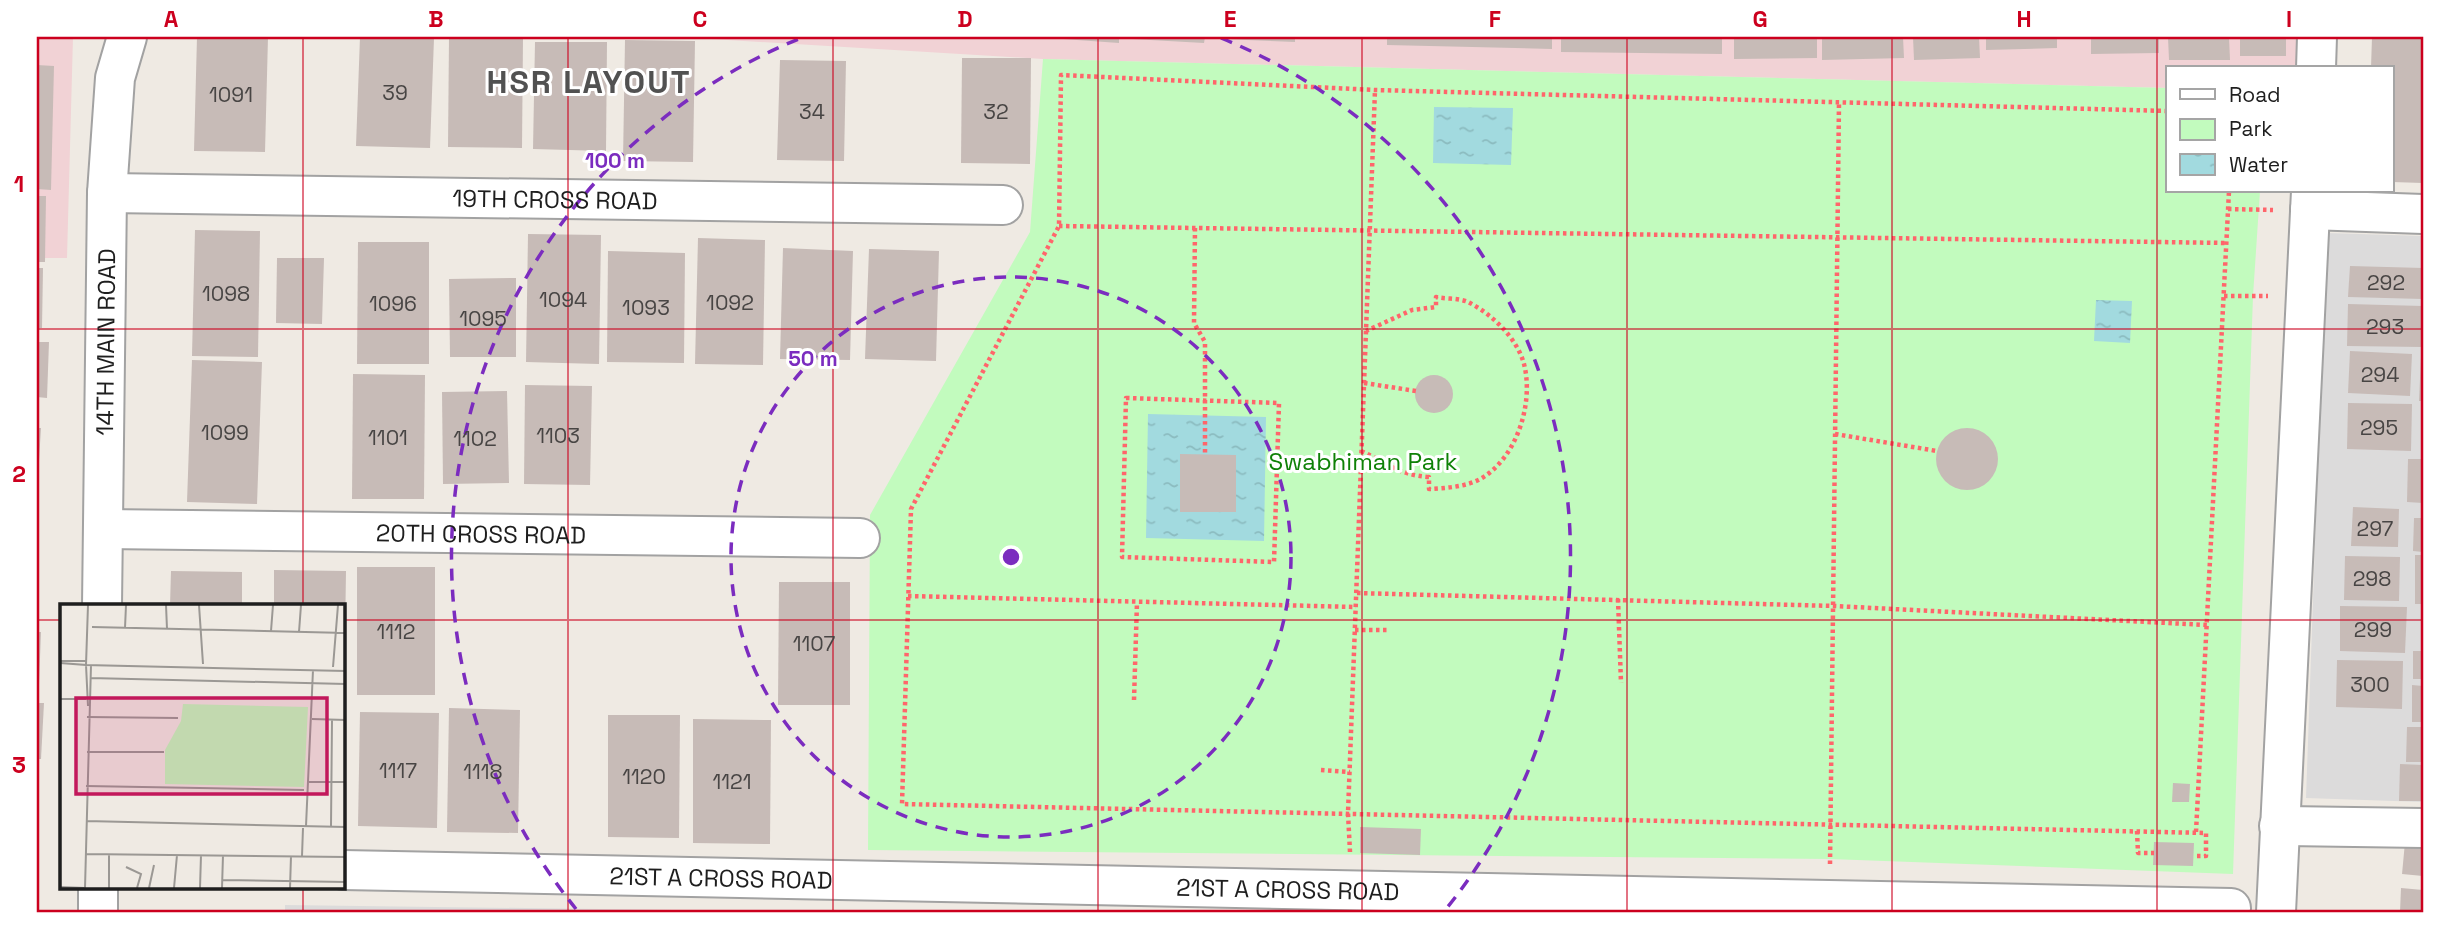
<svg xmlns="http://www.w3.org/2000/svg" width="2460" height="949" viewBox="0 0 2460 949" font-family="'Space Grotesk',sans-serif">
	<defs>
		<pattern id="water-ripples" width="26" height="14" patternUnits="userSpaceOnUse" patternTransform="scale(1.75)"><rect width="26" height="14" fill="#a2dadf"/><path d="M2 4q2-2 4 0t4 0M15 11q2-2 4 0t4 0" fill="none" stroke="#8bbbbf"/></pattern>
	</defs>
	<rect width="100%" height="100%" fill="#efeae3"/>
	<g fill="#dcdbdb">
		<polygon points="2326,233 2423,236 2423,802 2306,798"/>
		<polygon points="285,905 828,912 285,912"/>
	</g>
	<g fill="#f1d2d5">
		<polygon points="37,37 73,37 67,258 37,258"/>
		<polygon points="679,37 2298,37 2299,68 2168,68 2168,88 1043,59"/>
	</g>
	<polygon fill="#c2fbbe" points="1043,59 2168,88 2168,191 2260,191 2253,296 2233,874 1830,859 868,850 870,515 1030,232"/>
	<g fill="url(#water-ripples)">
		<polygon points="1434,107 1513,108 1511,165 1433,163"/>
		<polygon points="2096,300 2132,301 2130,343 2094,341"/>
		<polygon points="1148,414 1266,417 1264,541 1146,538"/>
	</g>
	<g fill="#c7bbb7">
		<polygon points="197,37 268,37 265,152 194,151"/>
		<polygon points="360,37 434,38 430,148 356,146"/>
		<polygon points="449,37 523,37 522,148 448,147"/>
		<polygon points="1063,37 1119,37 1119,43 1063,39"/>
		<polygon points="1132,37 1205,37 1204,43 1132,39"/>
		<polygon points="1221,37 1295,37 1295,42 1221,39"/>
		<polygon points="1387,37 1552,37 1552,49 1387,45"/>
		<polygon points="1561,37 1722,37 1722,54 1561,52"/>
		<polygon points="1734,37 1817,37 1817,58 1734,59"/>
		<polygon points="1822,37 1903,37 1904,58 1822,60"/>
		<polygon points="1913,37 1979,37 1980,58 1914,60"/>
		<polygon points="1986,37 2057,37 2057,48 1986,50"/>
		<polygon points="2091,37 2159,37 2159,53 2091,54"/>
		<polygon points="2168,37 2229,37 2230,60 2169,60"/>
		<rect x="2240" y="37" width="46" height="19"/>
		<polygon points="2372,37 2423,37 2423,183 2392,182 2392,68 2371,68"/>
		<polygon points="625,40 695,41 693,162 623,161"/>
		<polygon points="535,42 607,42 606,151 533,149"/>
		<polygon points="962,58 1031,58 1030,164 961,163"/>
		<polygon points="780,60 846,61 844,161 777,160"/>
		<polygon points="37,65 54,66 51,190 37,189"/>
		<polygon points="37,196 46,196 45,262 37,262"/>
		<polygon points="195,230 260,231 258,357 192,356"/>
		<polygon points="528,234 601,235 599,364 526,362"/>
		<polygon points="698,238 765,240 763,365 695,364"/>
		<polygon points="358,242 429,242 429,364 357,364"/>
		<polygon points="783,248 853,251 850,360 780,359"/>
		<polygon points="869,249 939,251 936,361 865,359"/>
		<polygon points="608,251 685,253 684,363 607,362"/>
		<polygon points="277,258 324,258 322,324 276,323"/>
		<polygon points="2350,266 2423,268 2423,299 2348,297"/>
		<polygon points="37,268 43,268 42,328 37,328"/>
		<polygon points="516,278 516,357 450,357 449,279"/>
		<polygon points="2348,304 2423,306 2422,347 2347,346"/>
		<polygon points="37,342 49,342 47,398 37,397"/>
		<polygon points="2350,351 2412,354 2410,396 2348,393"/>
		<polygon points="2421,356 2423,356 2423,401 2419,401"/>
		<polygon points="192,360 262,362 257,504 187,502"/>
		<polygon points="353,374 425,375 424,499 352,499"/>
		<circle cx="1434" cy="394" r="19"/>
		<polygon points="525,385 592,386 590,485 524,484"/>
		<polygon points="507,391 509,483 443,484 442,392"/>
		<polygon points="2348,403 2412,404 2411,451 2347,449"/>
		<circle cx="1967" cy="459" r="31"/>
		<polygon points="37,428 41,428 39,461 37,461"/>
		<polygon points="1180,454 1236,455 1236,512 1180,512"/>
		<polygon points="2408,459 2423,459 2423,503 2407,502"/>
		<polygon points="2353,507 2399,509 2398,547 2351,546"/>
		<polygon points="2414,518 2423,518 2423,552 2413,551"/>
		<rect x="2415" y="555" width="8" height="49"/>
		<polygon points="2345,556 2400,557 2399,601 2344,600"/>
		<rect x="357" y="567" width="78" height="128"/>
		<polygon points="274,570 346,571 345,637 343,637 343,606 274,606"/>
		<polygon points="171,571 242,572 242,606 170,606"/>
		<polygon points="779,582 850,582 850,705 778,705"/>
		<polygon points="2340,606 2407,607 2405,653 2340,651"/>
		<polygon points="37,632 41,632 39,684 37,684"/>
		<rect x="2413" y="651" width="10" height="28"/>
		<polygon points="2337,660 2403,661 2402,709 2336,707"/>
		<polygon points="2412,685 2423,686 2423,722 2412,722"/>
		<polygon points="37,703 44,703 41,759 37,759"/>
		<polygon points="449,708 520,710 518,833 447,832"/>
		<polygon points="360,712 439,713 437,828 358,826"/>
		<polygon points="608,715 680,715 679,838 608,837"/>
		<polygon points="693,719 771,720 770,844 693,843"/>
		<polygon points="2407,727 2423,727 2423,762 2406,762"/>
		<polygon points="2400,764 2423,765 2423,801 2399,801"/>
		<polygon points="2173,783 2190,784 2189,802 2172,802"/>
		<polygon points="1360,827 1421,829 1420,855 1360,853"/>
		<polygon points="2154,842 2194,843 2193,866 2153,865"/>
		<polygon points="2405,842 2423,843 2423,876 2402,874"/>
		<polygon points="2401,888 2423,890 2423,912 2400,912"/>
	</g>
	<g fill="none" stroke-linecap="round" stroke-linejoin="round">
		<defs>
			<g id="minor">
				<polyline points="2316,68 2317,37"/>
				<path id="s1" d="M107 193 1003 205"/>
				<polyline points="2310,210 2423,214"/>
				<path id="s2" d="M103 529 860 538"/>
				<path id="s3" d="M102 606 107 193 115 78 127 37"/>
				<polyline points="2279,826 2423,828"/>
				<path id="s4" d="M343 870 2231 908"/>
				<polyline points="98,912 98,888"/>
				<polyline points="2276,912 2311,191"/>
			</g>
		</defs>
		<use href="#minor" stroke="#a2a2a2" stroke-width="42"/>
		<g stroke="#ff656b" stroke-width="4.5" stroke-dasharray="3.5 3.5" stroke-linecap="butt">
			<polyline points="2168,111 1375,90 1061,75 1059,226 911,509 902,804 2206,833 2206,856 2194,856"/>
			<polyline points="2228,209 2273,210"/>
			<polyline points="1059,226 2226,243"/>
			<polyline points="1195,228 1194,323 1205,342 1205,454"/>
			<polyline points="2224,296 2268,296"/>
			<polyline points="1364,383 1416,391"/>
			<polygon points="1126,398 1279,403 1274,562 1122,557"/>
			<polyline points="1835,434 1937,451"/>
			<path d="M1361 451C1388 463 1398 475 1429 477V489C1446 488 1467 487 1482 478 1517 457 1534 403 1524 364 1517 338 1492 314 1468 302 1459 298 1446 299 1436 297V307L1412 310 1366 331"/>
			<polyline points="1357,593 1834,606 2207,625"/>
			<polyline points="908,596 1356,607"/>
			<polyline points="1618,599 1621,683"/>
			<polyline points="1355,630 1387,630"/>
			<polyline points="1134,700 1137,602"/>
			<polyline points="1321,770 1350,772"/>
			<polyline points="2137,831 2138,853 2154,853"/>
			<polyline points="2196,832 2229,191"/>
			<polyline points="1350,852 1348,813 1375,90"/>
			<polyline points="1830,864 1839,102"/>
		</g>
		<use href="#minor" stroke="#fff" stroke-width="38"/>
	</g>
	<path fill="none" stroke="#cc001e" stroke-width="2" stroke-opacity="0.55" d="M303 37V606M568 37V912M833 37V912M1098 37V912M1362 37V912M1627 37V912M1892 37V912M2157 37V912M37 329H2423M37 620H61M343 620H2423M303 888V912"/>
	<g fill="none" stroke="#7b2cbf" stroke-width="3.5" stroke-dasharray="12 9">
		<circle cx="1011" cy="557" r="280"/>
		<path d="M576 909A560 560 0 0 1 801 38M1221 38A560 560 0 0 1 1446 909"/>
	</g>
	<g text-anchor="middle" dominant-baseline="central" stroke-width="6" stroke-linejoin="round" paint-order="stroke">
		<g font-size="21" fill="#484544">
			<text x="395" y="92">39</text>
			<text x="231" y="94">1091</text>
			<text x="812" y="111">34</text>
			<text x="996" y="111">32</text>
			<text x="2386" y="282">292</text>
			<text x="226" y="293">1098</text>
			<text x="563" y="299">1094</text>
			<text x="730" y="302">1092</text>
			<text x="393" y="303">1096</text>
			<text x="646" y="307">1093</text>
			<text x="483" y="318">1095</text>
			<text x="2385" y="326">293</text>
			<text x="2380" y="374">294</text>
			<text x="2379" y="427">295</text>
			<text x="225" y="432">1099</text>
			<text x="558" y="435">1103</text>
			<text x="388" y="437">1101</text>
			<text x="475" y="438">1102</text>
			<text x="2375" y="528">297</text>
			<text x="2372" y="578">298</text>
			<text x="2373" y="629">299</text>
			<text x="396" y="631">1112</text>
			<text x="814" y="643">1107</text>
			<text x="2370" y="684">300</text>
			<text x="398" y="770">1117</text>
			<text x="483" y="771">1118</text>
			<text x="644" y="776">1120</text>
			<text x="732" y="781">1121</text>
		</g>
		<g font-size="24" fill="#1e1e1e" stroke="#fff">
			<text stroke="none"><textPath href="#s1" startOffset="448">19TH CROSS ROAD</textPath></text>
			<text stroke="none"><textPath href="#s3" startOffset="264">14TH MAIN ROAD</textPath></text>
			<text stroke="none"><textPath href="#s2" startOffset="378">20TH CROSS ROAD</textPath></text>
			<text stroke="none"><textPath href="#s4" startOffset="378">21ST A CROSS ROAD</textPath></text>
			<text stroke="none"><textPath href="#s4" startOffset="945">21ST A CROSS ROAD</textPath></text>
		</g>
		<g font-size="24" fill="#0f8107" stroke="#fff">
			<text x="1363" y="461">Swabhiman Park</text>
		</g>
		<g font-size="32" font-weight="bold" letter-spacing="2" fill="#515151" stroke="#fff">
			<text x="589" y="82">HSR LAYOUT</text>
		</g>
	</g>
	<g transform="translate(60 604)">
		<rect width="285" height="285" fill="#efeae3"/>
		<path d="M123 100 248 103 244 183 105 180V146L121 117Z" fill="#c2fbbe"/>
		<path fill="none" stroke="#9b9894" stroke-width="2" d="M28 1 26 61 286 67M106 1 107 25M139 1 143 60M32 23 286 29M65 24 66 1M211 27 213 1M239 28 241 1M0 57H26M0 59 26 61 28 102M273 63 278 1M30 74 286 80M0 95H26M27 113 118 114M252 115 286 116M27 148H104M249 178H286M26 182 244 186M26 217 286 223M246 222 253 66M271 222 272 116M25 250 286 253M242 252 243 224M66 263 81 270 77 284M163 276 286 278M0 283 25 284M25 284 31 61M49 284V250M89 284 94 261M114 284 117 251M140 284 141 251M162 284 163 251M230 284 231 252"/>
		<path fill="#c2185b" fill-opacity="0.15" stroke="#c2185b" stroke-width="3.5" d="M16 94H267V190H16Z"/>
		<rect width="285" height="285" fill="none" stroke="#1e1e1e" stroke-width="3.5"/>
	</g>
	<circle cx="1011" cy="557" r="10" fill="#7b2cbf" stroke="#fff" stroke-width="3.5"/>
	<g font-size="21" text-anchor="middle" font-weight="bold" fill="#7b2cbf" stroke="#fff" stroke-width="6" stroke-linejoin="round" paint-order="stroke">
		<text x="615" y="168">100 m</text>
		<text x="813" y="366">50 m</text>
	</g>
	<rect width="2460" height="949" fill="none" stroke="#ffffff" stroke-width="77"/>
	<rect x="2166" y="66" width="228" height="126" fill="#ffffff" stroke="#a5a5a5" stroke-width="2"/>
	<rect x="2180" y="89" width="35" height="10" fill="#ffffff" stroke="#a5a5a5" stroke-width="2"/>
	<text x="2229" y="102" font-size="21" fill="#1e1e1e">Road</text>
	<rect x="2180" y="119" width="35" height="21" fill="#c2fbbe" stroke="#a5a5a5" stroke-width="2"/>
	<text x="2229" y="136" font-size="21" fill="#1e1e1e">Park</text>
	<rect x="2180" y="154" width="35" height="21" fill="url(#water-ripples)" stroke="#a5a5a5" stroke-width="2"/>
	<text x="2229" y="172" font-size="21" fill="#1e1e1e">Water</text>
	<rect x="38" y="38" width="2384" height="873" fill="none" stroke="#cc001e" stroke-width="2.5"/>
	<g font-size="23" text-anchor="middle" font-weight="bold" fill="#cc001e">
		<text x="171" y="27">A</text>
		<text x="436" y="27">B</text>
		<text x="700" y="27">C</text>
		<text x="965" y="27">D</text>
		<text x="1230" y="27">E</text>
		<text x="1495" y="27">F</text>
		<text x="1760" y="27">G</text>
		<text x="2024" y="27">H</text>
		<text x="2289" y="27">I</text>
		<text x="19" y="192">1</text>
		<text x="19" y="482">2</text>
		<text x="19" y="773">3</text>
	</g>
</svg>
